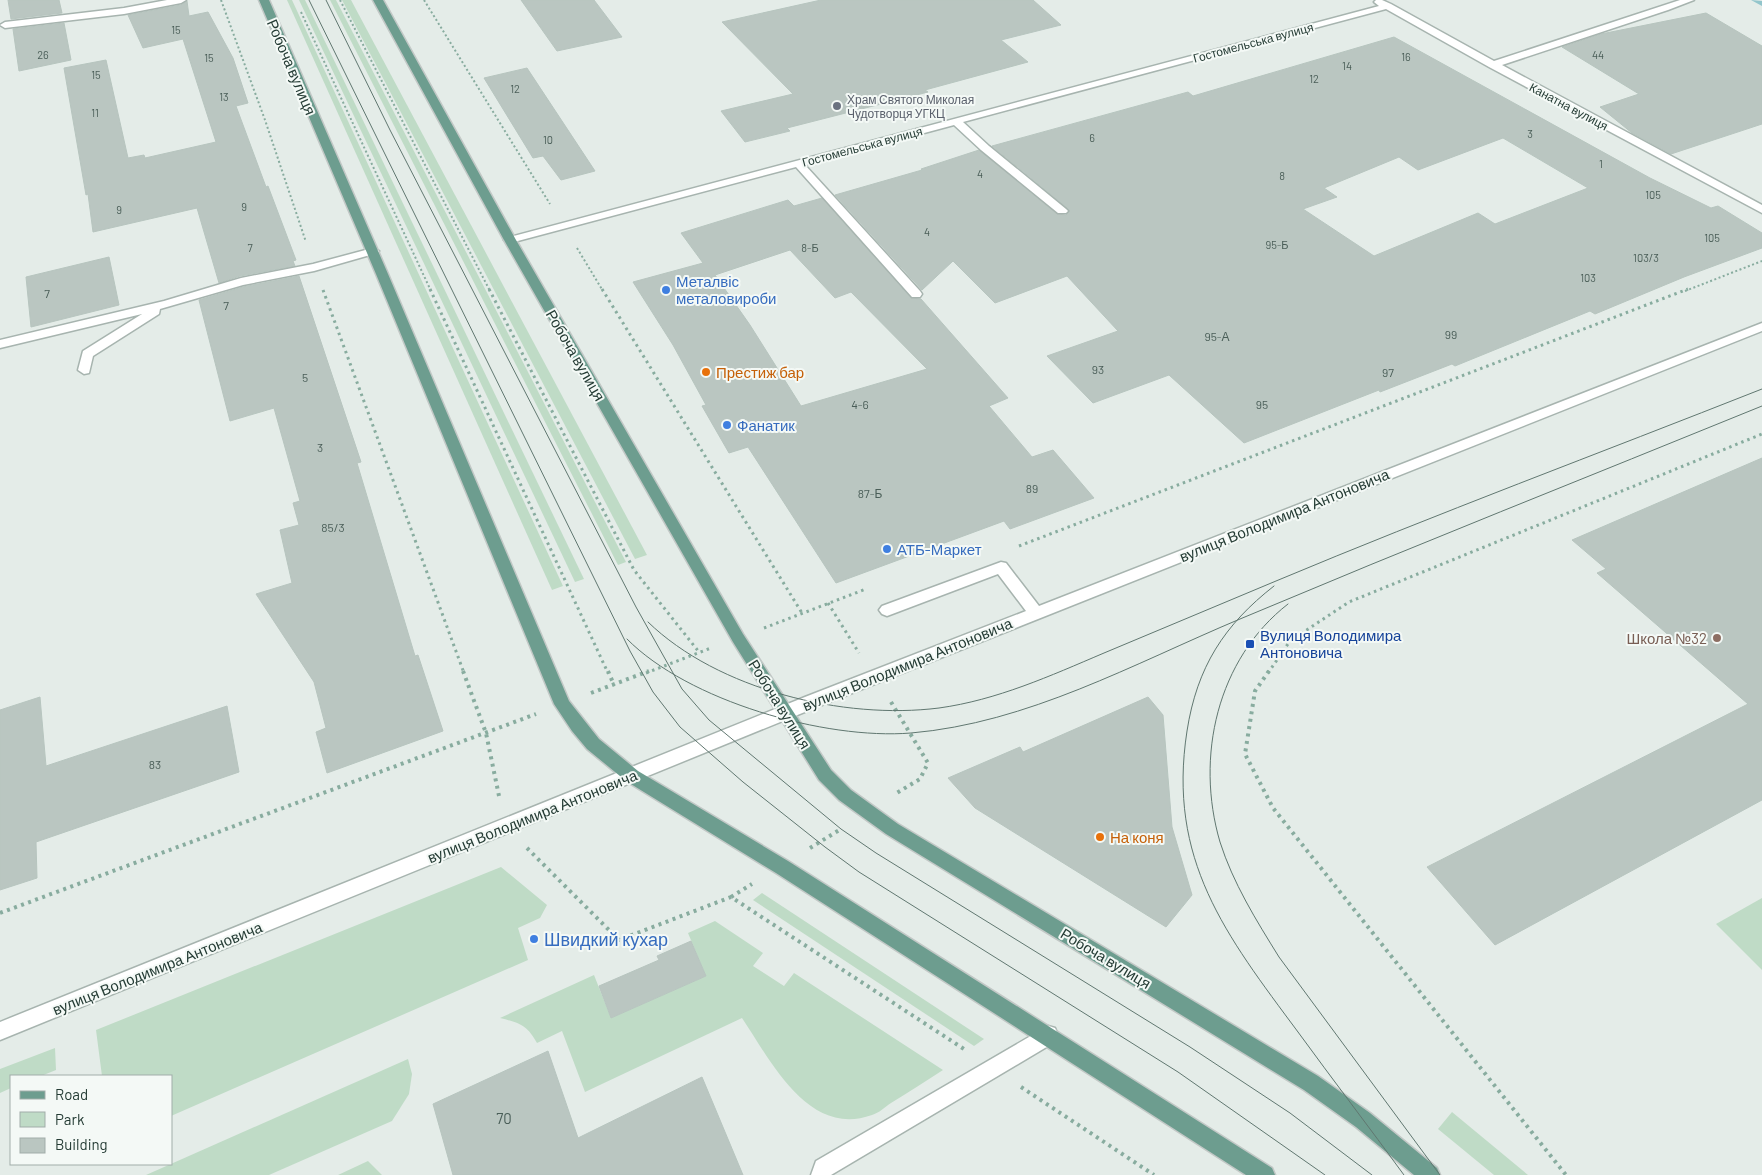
<svg xmlns="http://www.w3.org/2000/svg" width="1762" height="1175" viewBox="0 0 1762 1175" font-family="Barlow,sans-serif">
	<rect width="100%" height="100%" fill="#e4ece8"/>
	<g fill="#bfdbc6">
		<polygon points="287,0 292,0 563,586 552,590"/>
		<polygon points="299,0 305,0 584,579 575,582"/>
		<polygon points="330,0 336,0 626,562 618,565"/>
		<polygon points="342,0 351,0 647,555 635,559"/>
		<polygon points="501,867 547,905 540,918 518,928 528,960 171,1116 171,1076 102,1076 96,1030"/>
		<polygon points="762,893 984,1039 974,1046 753,900"/>
		<polygon points="1762,898 1762,970 1716,924"/>
		<path d="M715 921 763 953 753 966 784 986 794 973 943 1070C926 1081 909 1092 891 1103 885 1107 879 1113 872 1115 808 1138 771 1061 742 1018L585 1092 562 1031 537 1043C527 1025 520 1023 500 1018L594 975 611 1018 706 976 688 933Z"/>
		<polygon points="55,1048 56,1070 41,1076 11,1076 11,1088 0,1093 0,1069"/>
		<polygon points="408,1059 412,1074 409,1094 392,1121 269,1175 146,1175"/>
		<polygon points="1452,1112 1528,1175 1494,1175 1438,1129"/>
		<polygon points="368,1161 382,1175 338,1175"/>
	</g>
	<g fill="none" stroke-linecap="round" stroke-linejoin="round">
		<polygon fill="#92c5cb" fill-rule="evenodd" points="1751,0 1762,1 1762,6"/>
	</g>
	<g fill="#bac6c1" stroke="#b7c5bf" fill-rule="evenodd">
		<polygon points="8,0 59,0 62,13 11,19"/>
		<polygon points="521,0 594,0 622,37 557,51"/>
		<polygon points="821,0 1033,0 1061,25 1001,40 1028,62 925,90 928,92 787,128 790,131 745,142 721,111 793,94 722,22"/>
		<polygon points="187,1 189,16 208,12 233,58 248,103 236,106 266,187 268,186 296,260 293,261 295,266 240,276 219,283 197,208 93,232 88,194 86,195 64,68 106,60 128,158 144,155 145,158 216,142 183,39 143,48 128,15 181,5"/>
		<polygon points="1706,13 1762,46 1762,124 1671,154 1632,133 1600,107 1639,94 1562,47 1601,34"/>
		<polygon points="64,23 71,60 19,71 13,29"/>
		<path d="M1394 37 1650 178 1711 208 1718 206 1762 233V248L1684 277 1595 314 1590 311 1455 366 1452 364 1380 392 1379 390 1244 443 1169 375 1093 403 1047 356 1118 331 1067 276 995 303 953 261 922 290 835 195 922 170 921 169 979 150 1057 214 1066 215 1070 211 1067 208 992 146 1188 92 1193 96ZM1503 138 1588 188 1495 224 1478 213 1374 256 1303 209 1337 197 1324 188 1399 157 1418 170Z"/>
		<polygon points="527,68 562,121 595,171 561,180 543,156 533,158 484,78"/>
		<path d="M822 198 911 298 921 299 1008 398 989 406 1032 457 1053 450 1094 498 1010 529 1004 521 836 583 748 447 729 453 702 406 706 405 673 345 633 282 703 263 681 233 788 200 794 206ZM790 250 835 298 851 292 927 369 801 406 750 325 715 275Z"/>
		<polygon points="109,257 119,305 31,327 26,277"/>
		<polygon points="299,276 361,462 357,463 415,656 418,655 443,731 327,773 316,732 326,728 314,682 256,594 292,583 280,530 299,525 293,503 300,501 274,408 230,421 199,300 243,287"/>
		<polygon points="1762,458 1762,800 1495,945 1427,867 1748,704 1597,573 1606,569 1572,540"/>
		<polygon points="40,697 46,766 227,706 239,772 36,842 37,878 0,890 0,710"/>
		<polygon points="1148,697 1163,715 1172,827 1192,895 1166,927 975,808 948,778 1020,747 1023,752"/>
		<polygon points="691,941 706,976 611,1018 599,986 659,960 657,956"/>
		<polygon points="548,1051 578,1138 702,1077 743,1175 453,1175 433,1104"/>
	</g>
	<g fill="none" stroke-linecap="round" stroke-linejoin="round">
		<defs>
			<g id="minor">
				<polygon points="167,0 186,0 181,3 124,14 5,28 0,25 5,22 124,8"/>
				<polygon points="1376,0 1382,0 1391,4 1494,61 1680,0 1694,0 1668,10 1502,65 1762,205 1762,213 1489,67 1386,9 963,122 989,146 1066,209 1068,211 1066,213 1058,213 981,150 954,125 805,165 920,291 922,294 920,297 912,297 796,167 514,242 510,243 504,240 506,238 1379,6 1374,2"/>
				<polygon points="373,248 379,251 377,253 314,271 243,285 160,309 159,314 93,356 89,373 84,374 78,370 83,351 142,314 0,348 0,340 164,301 241,278 313,264"/>
				<polygon points="1762,323 1762,331 817,707 0,1040 0,1022 805,697 1026,611 998,574 887,616 882,614 879,610 882,606 1001,562 1006,563 1039,606"/>
				<polygon points="1048,1026 1055,1028 1058,1035 1055,1042 831,1175 811,1175 816,1161"/>
			</g>
			<g id="major">
				<polygon points="259,0 269,0 388,274 569,701 599,739 638,771 788,861 1272,1168 1275,1175 1246,1175 776,873 626,781 587,749 572,731 554,704 376,274"/>
				<polygon points="373,0 383,0 516,240 743,634 831,770 851,790 898,824 1318,1076 1370,1113 1437,1168 1440,1175 1414,1175 1356,1127 1304,1090 886,834 839,800 819,780 733,642 504,240"/>
			</g>
		</defs>
		<use href="#minor" stroke="#a7b4af" stroke-width="3"/>
		<use href="#major" stroke="#c2c8c6" stroke-width="3"/>
		<g stroke="#88ac9f" stroke-width="2" stroke-dasharray="2 2.5" stroke-linecap="butt">
			<polyline points="221,0 265,120 306,242"/>
			<polyline points="340,0 490,291"/>
			<polyline points="424,0 550,204"/>
			<polyline points="301,12 431,291"/>
			<polyline points="577,248 603,291"/>
			<polyline points="1685,291 1762,261"/>
		</g>
		<g stroke="#88ac9f" stroke-width="3" stroke-dasharray="2.5 4" stroke-linecap="butt">
			<polyline points="430,289 608,673"/>
			<polyline points="489,289 634,570 699,652"/>
			<polyline points="602,289 802,613"/>
			<polyline points="323,290 464,673"/>
			<polyline points="1019,546 1688,289"/>
			<polyline points="828,603 859,653"/>
			<polyline points="764,628 866,589"/>
			<polyline points="646,673 711,648"/>
			<polyline points="1268,673 1290,641 1349,602 1762,434"/>
		</g>
		<g stroke="#88ac9f" stroke-width="4" stroke-dasharray="3 4.5" stroke-linecap="butt">
			<polyline points="463,671 486,733 499,796"/>
			<polyline points="608,671 614,685"/>
			<polyline points="1269,671 1255,691 1245,754 1273,808 1566,1175"/>
			<polyline points="591,693 649,671"/>
			<polyline points="891,702 928,763 920,779 895,794"/>
			<polyline points="527,848 619,940 731,897 964,1049"/>
			<polyline points="810,848 841,829"/>
			<polyline points="731,897 752,884"/>
			<polyline points="0,913 536,714"/>
			<polyline points="1021,1087 1154,1175"/>
		</g>
		<use href="#minor" fill="#fff" fill-rule="evenodd"/>
		<use href="#major" fill="#6d9d8f" fill-rule="evenodd"/>
		<g stroke="#607770" stroke-width="1">
			<polyline points="309,0 630,651 653,692 680,727 743,782 825,847 859,872 1178,1072 1325,1175"/>
			<polyline points="326,0 390,130 636,607 682,689 709,720 841,829 876,853 1190,1047 1290,1113 1372,1175"/>
			<path d="M1274 586C1224 625 1197 667 1187 731 1167 860 1226 935 1298 1032 1333 1080 1369 1127 1404 1175"/>
			<path d="M1288 604C1217 659 1195 757 1220 842 1233 883 1256 920 1279 957L1440 1175"/>
			<path d="M648 622C718 690 844 720 939 708 997 700 1050 676 1104 653 1161 629 1219 605 1276 581 1436 514 1600 453 1762 389"/>
			<path d="M627 639C688 701 825 740 911 733 1028 723 1133 664 1240 619 1413 546 1588 477 1762 406"/>
		</g>
	</g>
	<circle fill="#6b7280" stroke="#f4f9f6" stroke-width="2" cx="837" cy="106" r="5"/>
	<g fill="#3f7fe0" stroke="#f4f9f6" stroke-width="2">
		<circle cx="666" cy="290" r="5"/>
		<circle cx="727" cy="425" r="5"/>
		<circle cx="887" cy="549" r="5"/>
		<circle cx="534" cy="939" r="5"/>
	</g>
	<g fill="#e8710a" stroke="#f4f9f6" stroke-width="2">
		<circle cx="706" cy="372" r="5"/>
		<circle cx="1100" cy="837" r="5"/>
	</g>
	<circle fill="#8d6e63" stroke="#f4f9f6" stroke-width="2" cx="1717" cy="638" r="5"/>
	<rect fill="#1a4fb4" stroke="#f4f9f6" stroke-width="2" x="1245" y="639" width="10" height="10" rx="2.5"/>
	<g text-anchor="middle" dominant-baseline="central" stroke-width="4" stroke-linejoin="round" paint-order="stroke">
		<g font-size="11" fill="#4a5e58">
			<text x="176" y="29">15</text>
			<text x="43" y="54">26</text>
			<text x="1598" y="54">44</text>
			<text x="1406" y="56">16</text>
			<text x="209" y="57">15</text>
			<text x="1347" y="65">14</text>
			<text x="96" y="74">15</text>
			<text x="1314" y="78">12</text>
			<text x="515" y="88">12</text>
			<text x="224" y="96">13</text>
			<text x="95" y="112">11</text>
			<text x="1530" y="133">3</text>
			<text x="1092" y="137">6</text>
			<text x="548" y="139">10</text>
			<text x="1601" y="163">1</text>
			<text x="980" y="173">4</text>
			<text x="1282" y="175">8</text>
			<text x="1653" y="194">105</text>
			<text x="244" y="206">9</text>
			<text x="119" y="209">9</text>
			<text x="927" y="231">4</text>
			<text x="1712" y="237">105</text>
			<text x="1277" y="244">95-Б</text>
			<text x="250" y="247">7</text>
			<text x="810" y="247">8-Б</text>
			<text x="1646" y="257">103/3</text>
			<text x="1588" y="277">103</text>
		</g>
		<g font-size="12" fill="#253c35" stroke="#f4f9f6">
			<text transform="translate(1253 42) rotate(-15)">Гостомельська вулиця</text>
			<text transform="translate(1569 106) rotate(28)">Канатна вулиця</text>
			<text transform="translate(862 146) rotate(-15)">Гостомельська вулиця</text>
		</g>
		<g font-size="12" fill="#5b616d" stroke="#f4f9f6" text-anchor="start">
			<text x="847" y="99">Храм Святого Миколая<tspan x="847" dy="14">Чудотворця УГКЦ</tspan></text>
		</g>
		<g font-size="12" fill="#4a5e58">
			<text x="47" y="293">7</text>
			<text x="226" y="305">7</text>
			<text x="1451" y="334">99</text>
			<text x="1217" y="336">95-А</text>
			<text x="1098" y="369">93</text>
			<text x="1388" y="372">97</text>
			<text x="305" y="377">5</text>
			<text x="860" y="404">4-6</text>
			<text x="1262" y="404">95</text>
			<text x="320" y="447">3</text>
			<text x="1032" y="488">89</text>
			<text x="870" y="493">87-Б</text>
			<text x="333" y="527">85/3</text>
			<text x="155" y="764">83</text>
		</g>
		<g font-size="15" fill="#253c35" stroke="#f4f9f6">
			<text transform="translate(292 67) rotate(67)">Робоча вулиця</text>
			<text transform="translate(576 355) rotate(60)">Робоча вулиця</text>
			<text transform="translate(1284 515) rotate(-22)">вулиця Володимира Антоновича</text>
			<text transform="translate(907 664) rotate(-22)">вулиця Володимира Антоновича</text>
			<text transform="translate(780 704) rotate(58)">Робоча вулиця</text>
			<text transform="translate(532 816) rotate(-22)">вулиця Володимира Антоновича</text>
			<text transform="translate(1106 958) rotate(31)">Робоча вулиця</text>
			<text transform="translate(157 968) rotate(-22)">вулиця Володимира Антоновича</text>
		</g>
		<g font-size="15" fill="#366cbe" stroke="#f4f9f6" text-anchor="start">
			<text x="676" y="281">Металвіс<tspan x="676" dy="17">металовироби</tspan></text>
			<text x="737" y="425">Фанатик</text>
			<text x="897" y="549">АТБ-Маркет</text>
		</g>
		<g font-size="15" fill="#c56008" stroke="#f4f9f6" text-anchor="start">
			<text x="716" y="372">Престиж бар</text>
			<text x="1110" y="837">На коня</text>
		</g>
		<g font-size="15" fill="#164399" stroke="#f4f9f6" text-anchor="start">
			<text x="1260" y="635">Вулиця Володимира<tspan x="1260" dy="17">Антоновича</tspan></text>
		</g>
		<g font-size="15" fill="#785e54" stroke="#f4f9f6" text-anchor="end">
			<text x="1707" y="638">Школа №32</text>
		</g>
		<g font-size="15" fill="#4a5e58">
			<text x="504" y="1118">70</text>
		</g>
		<g font-size="18" fill="#366cbe" stroke="#f4f9f6" text-anchor="start">
			<text x="544" y="939">Швидкий кухар</text>
		</g>
	</g>
	<rect x="10" y="1075" width="162" height="90" fill="#f4f9f6" stroke="#a1ada9"/>
	<rect x="20" y="1091" width="25" height="8" fill="#6d9d8f" stroke="#a1ada9"/>
	<text x="55" y="1100" font-size="15" fill="#253c35">Road</text>
	<rect x="20" y="1112" width="25" height="15" fill="#bfdbc6" stroke="#a1ada9"/>
	<text x="55" y="1125" font-size="15" fill="#253c35">Park</text>
	<rect x="20" y="1138" width="25" height="15" fill="#bac6c1" stroke="#a1ada9"/>
	<text x="55" y="1150" font-size="15" fill="#253c35">Building</text>
</svg>
